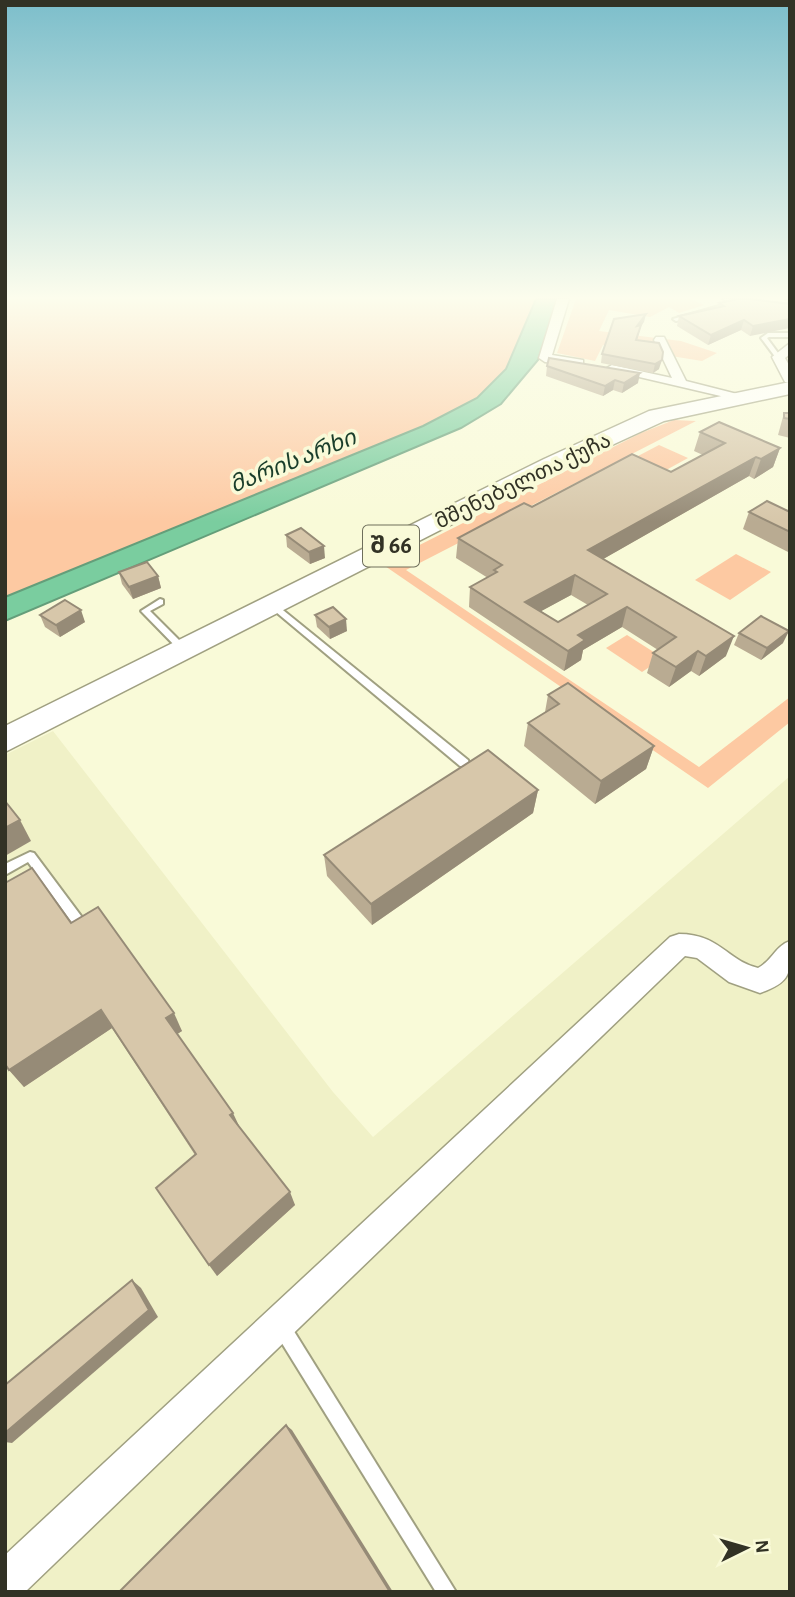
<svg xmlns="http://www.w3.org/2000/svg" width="795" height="1597" viewBox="0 0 795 1597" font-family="'Alegreya Sans','Noto Sans Georgian',sans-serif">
	<rect width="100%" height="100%" fill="#f9fad8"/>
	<polygon fill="#f0f1c7" points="53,731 333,1092 373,1137 790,776 790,1592 5,1592 5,755"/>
	<g fill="#fdc9a2">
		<polygon points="5,299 536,299 506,369 477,398 423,426 5,597"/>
		<polygon points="576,299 691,299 704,305 679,313 669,307 650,317 609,310 599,331 681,341 717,353 702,361 603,345 595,361 557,353"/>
		<polygon points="674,420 696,421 406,570 699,767 790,697 790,722 708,788 382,564 641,433"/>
		<polygon points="659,445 688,458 648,480 619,466"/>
		<polygon points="736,554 771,572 730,600 695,580"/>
		<polygon points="627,635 663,658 642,672 606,648"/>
	</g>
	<polygon fill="#7acd9f" stroke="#649e7a" stroke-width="2" points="536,299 558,299 538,360 501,404 461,428 5,621 5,597 423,426 477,398 506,369"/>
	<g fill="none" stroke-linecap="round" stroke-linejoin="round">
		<defs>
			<g id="service">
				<polygon points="730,303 732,306 676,321 673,319"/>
				<polygon points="768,333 790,333 790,337 769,337 767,338 781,357 780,358 776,358 761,338"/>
				<polygon points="160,599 163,600 163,604 150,611 187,648 188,650 187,652 181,652 141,611"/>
				<polygon points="273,602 468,760 469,763 468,766 460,766 270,607 270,603"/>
				<polygon points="30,852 34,853 87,924 89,928 87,932 83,933 79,932 28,862 5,875 5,864"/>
				<polygon points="281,1318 287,1320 456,1592 436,1592 275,1332 273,1326 275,1320"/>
			</g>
			<g id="minor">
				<polygon points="557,299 569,299 552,355 583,360 583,366 545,362 539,358"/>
				<polygon points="723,299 790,304 790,312 751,309"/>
				<polygon points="656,337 664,337 686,381 749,397 742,401 605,369 612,365 672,378 654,340"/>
				<polygon points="790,343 790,354 785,358 790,367 790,383 785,382 772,357"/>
				<path d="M679 934C720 934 726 960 758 968 772 961 775 946 790 941 790 973 793 981 760 993L729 982 697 958 685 956 25 1592H5V1555L670 937Z"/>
			</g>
			<polygon id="primary" points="790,382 790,394 664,421 560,469 5,752 5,726 544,459 649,411"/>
		</defs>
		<use href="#service" stroke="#a0a081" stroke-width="4"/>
		<use href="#minor" stroke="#a0a081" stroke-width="3"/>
		<use href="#primary" stroke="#a0a081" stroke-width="3"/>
		<use href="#service" fill="#fff" fill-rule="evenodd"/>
		<use href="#minor" fill="#fff" fill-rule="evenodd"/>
		<use href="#primary" fill="#fff" fill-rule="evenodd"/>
	</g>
	<g fill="#b9ab92" fill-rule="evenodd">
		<polygon points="784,299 790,299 790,302 784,301"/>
		<polygon points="719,303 790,304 750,336 741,330 708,345 677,326 679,316 718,308"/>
		<polygon points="644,322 641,326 637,340 659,369 653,373 601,363 602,354"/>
		<polygon points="547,366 638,383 622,393 613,390 603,396 546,376"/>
		<polygon points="784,413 790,413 790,438 778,435"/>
		<path d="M700 432 780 448 773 467 754 479 749 476 603 559 726 656 699 676 691 671 669 687 647 673 653 653 658 650 622 627 583 650 581 660 564 671 469 607 470 587 488 578 456 558 458 538 532 507 671 472 703 455 694 451ZM571 595 588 605 558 622 541 611Z"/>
		<polygon points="749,512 790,512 790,553 743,529"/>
		<polygon points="286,535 325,558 310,564 287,547"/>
		<polygon points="119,572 158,576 161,588 133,599 122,584"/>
		<polygon points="40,615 85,622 60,637 45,627"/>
		<polygon points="315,615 347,631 330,639 317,627"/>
		<polygon points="739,633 783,643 761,660 734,645"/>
		<polygon points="548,695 654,746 646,769 595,804 524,746 528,723 545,712"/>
		<polygon points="538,790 533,813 372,925 327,876 324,855"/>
		<polygon points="71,923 182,1031 177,1034 238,1125 295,1205 217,1276 195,1155 112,1028 24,1087 9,1070"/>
	</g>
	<g fill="#968b77">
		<polygon points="646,314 644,322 641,326 634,349 637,326"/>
		<polygon points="790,319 790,328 750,336 753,326"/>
		<polygon points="744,320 741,330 708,345 711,335"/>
		<polygon points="662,360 659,369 653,373 655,364"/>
		<polygon points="640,373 638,383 622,393 624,383"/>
		<polygon points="615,380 613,390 603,396 605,386"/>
		<polygon points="780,448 773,467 754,479 761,459"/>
		<polygon points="756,457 749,476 584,570 588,550"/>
		<polygon points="324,546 325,558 310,564 309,552"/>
		<polygon points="575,575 571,595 523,621 525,602"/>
		<polygon points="158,576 161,588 133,599 129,587"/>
		<polygon points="627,607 622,627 583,650 581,660 564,671 568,651 578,635"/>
		<polygon points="81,610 85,622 60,637 56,625"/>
		<polygon points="346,619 347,631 330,639 329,627"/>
		<polygon points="789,631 783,643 761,660 767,648"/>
		<polygon points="734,636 726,656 699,676 706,656"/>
		<polygon points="698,651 691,671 669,687 676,667"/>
		<polygon points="654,746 646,769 595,804 601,781"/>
		<polygon points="538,790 533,813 372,925 371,904"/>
		<polygon points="20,820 31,841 5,856 5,828"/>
		<polygon points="101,1010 112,1028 24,1087 9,1070"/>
		<polygon points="174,1013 182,1031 174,1036 166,1018"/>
		<polygon points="233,1113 240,1128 230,1115"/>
		<polygon points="290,1192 295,1205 217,1276 209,1265"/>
		<polygon points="132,1280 141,1288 158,1317 12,1443 5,1442 5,1433"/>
		<polygon points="286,1425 292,1430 393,1592 390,1592"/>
	</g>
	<g fill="#d7c7aa" stroke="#968b77" stroke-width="2" fill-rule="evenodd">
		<polygon points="738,299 749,299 790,304 790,319 753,326 744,320 711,335 679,316 724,306 719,303"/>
		<polygon points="646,314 637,326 641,325 636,340 659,343 663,352 662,360 655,364 602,354 614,319"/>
		<polygon points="549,358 640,373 624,383 615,380 605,386 547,366"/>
		<polygon points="784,413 790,413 790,419 784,418"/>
		<path d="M719 422 780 448 761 459 756 457 588 550 734 636 706 656 698 651 676 667 653 653 676 637 627 607 578 635 585 640 568 651 470 587 497 572 494 570 502 565 458 538 524 503 532 507 632 454 671 472 725 443 700 432ZM575 575 607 594 558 622 525 602Z"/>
		<polygon points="767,501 790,512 790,532 749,512"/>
		<polygon points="301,528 324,546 309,552 286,535"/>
		<polygon points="147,562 158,576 129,587 119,572"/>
		<polygon points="65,600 81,610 56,625 40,615"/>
		<polygon points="333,607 346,619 329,627 315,615"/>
		<polygon points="761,616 789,631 767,648 739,633"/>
		<polygon points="568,683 654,746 601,781 528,723 559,704 548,695"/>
		<polygon points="488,750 538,790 371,904 324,855"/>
		<polygon points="5,801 20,820 5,828"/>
		<polygon points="32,868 71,923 98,907 174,1013 166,1018 233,1113 230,1115 290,1192 209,1265 156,1188 196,1154 101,1010 9,1070 5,1064 5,883"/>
		<polygon points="132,1280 149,1310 5,1433 5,1385"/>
		<polygon points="286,1425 390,1592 119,1592"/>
	</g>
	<linearGradient id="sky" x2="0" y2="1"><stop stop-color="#7cbecb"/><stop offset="0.57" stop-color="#fcfded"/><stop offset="1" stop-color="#fcfded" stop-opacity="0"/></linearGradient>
	<rect width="795" height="522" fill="url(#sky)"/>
	<g text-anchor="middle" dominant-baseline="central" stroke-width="7" stroke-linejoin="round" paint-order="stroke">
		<g font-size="21" fill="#323225" stroke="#f9fad8">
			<text transform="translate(523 481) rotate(-26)">მშენებელთა ქუჩა</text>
		</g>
		<g font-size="23" font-style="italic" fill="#193d2a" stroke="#f9fad8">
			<text transform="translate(293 462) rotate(-22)">მარის არხი</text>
		</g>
		<rect fill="#f9fad8" stroke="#6e6e5b" stroke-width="2" x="363" y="525.5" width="56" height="41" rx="5"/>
		<g font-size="24" font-weight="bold" fill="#323225">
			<text x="391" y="546">შ 66</text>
		</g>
	</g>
	<rect width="795" height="1597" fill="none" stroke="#323225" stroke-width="14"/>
	<g transform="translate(746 1548) rotate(85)" stroke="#f9fad8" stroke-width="5" paint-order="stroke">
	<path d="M0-5L12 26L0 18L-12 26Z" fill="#323225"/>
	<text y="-10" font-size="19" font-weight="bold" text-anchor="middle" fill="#323225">N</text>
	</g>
</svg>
